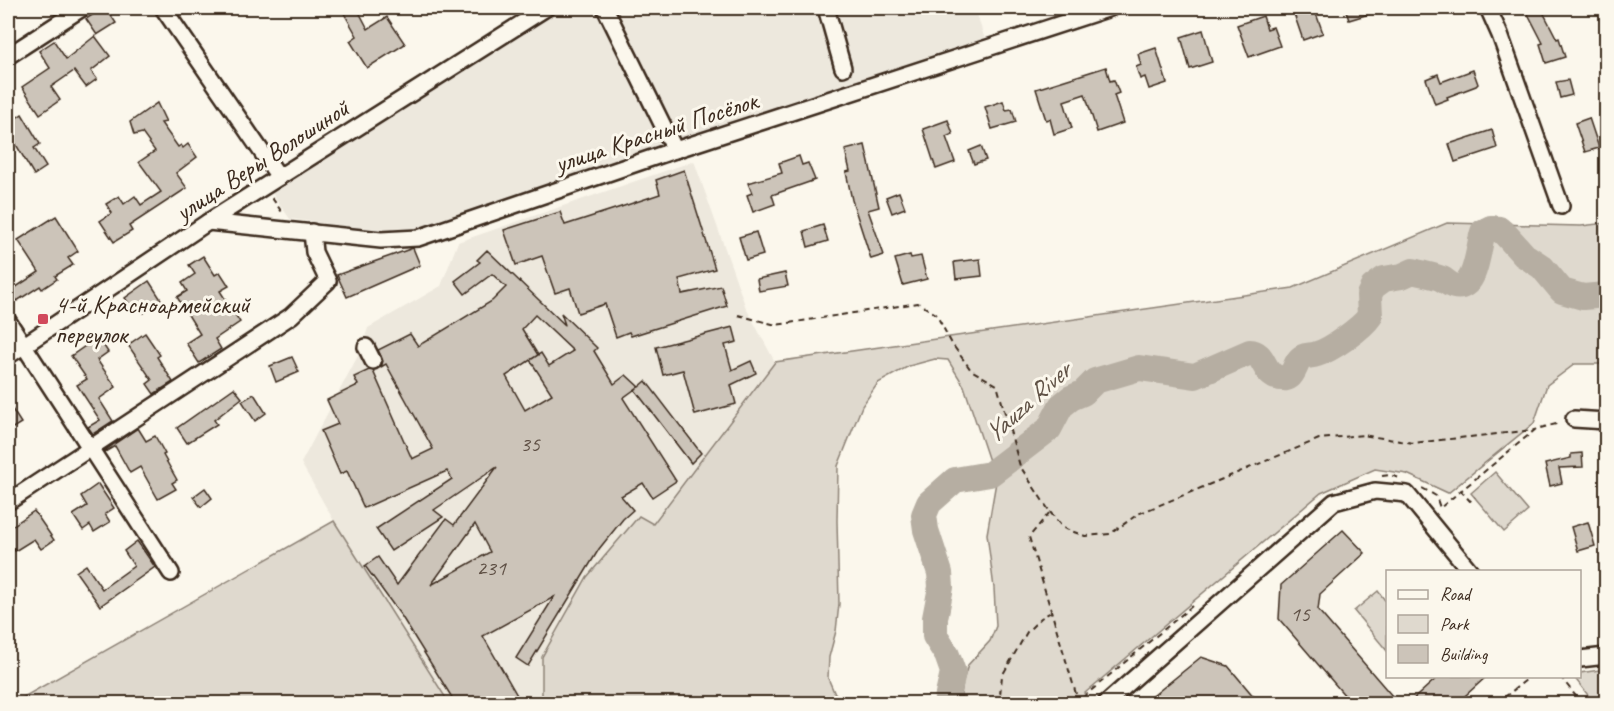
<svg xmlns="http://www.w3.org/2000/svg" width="1614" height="711" viewBox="0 0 1614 711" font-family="Caveat,sans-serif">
	<rect width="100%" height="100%" fill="#fbf7ec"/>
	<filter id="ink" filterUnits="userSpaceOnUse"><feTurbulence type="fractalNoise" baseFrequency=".0167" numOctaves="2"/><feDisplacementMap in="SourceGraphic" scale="12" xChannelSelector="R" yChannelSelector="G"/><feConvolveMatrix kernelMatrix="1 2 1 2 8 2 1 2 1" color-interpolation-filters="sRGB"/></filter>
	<g filter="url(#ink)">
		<g fill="#ede8dd">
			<polygon points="561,8 975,8 987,46 413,229 388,232 290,219 270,190 518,32"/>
			<polygon points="694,161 746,308 775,362 653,524 542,657 542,699 539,703 449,703 334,521 301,463 360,352 368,328 441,286 458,242"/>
		</g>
		<g fill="#dfd9ce" stroke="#8d8276" stroke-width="1.5">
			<polygon points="1447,223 1581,226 1606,223 1606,359 1601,364 1575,364 1547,385 1534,423 1448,493 1407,474 1375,469 1321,493 1085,693 1087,703 960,703 963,681 968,665 990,641 996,626 994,588 987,534 996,482 964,386 948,360 935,359 909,366 878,383 862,406 838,466 837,521 839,604 836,631 829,657 828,678 834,692 845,703 539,703 542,699 542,657 587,577 639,516 653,524 775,362 1293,288"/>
			<polygon points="1495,472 1528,511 1504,532 1471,493"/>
			<polygon points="334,521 449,703 13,703"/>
			<polygon points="1378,591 1387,603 1387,651 1354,611"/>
			<polygon points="1606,669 1606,703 1594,703 1574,677 1580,676 1580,673"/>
		</g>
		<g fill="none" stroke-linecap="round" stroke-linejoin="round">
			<path stroke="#b6aea2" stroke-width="26" d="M946 704 953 672 947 655 935 636V618L941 587 940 573 926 530 924 515 929 503 955 480 990 474 1049 429 1061 406 1071 398 1083 393 1095 381 1139 368 1195 376 1250 352C1264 352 1263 372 1276 377 1297 384 1292 362 1303 357 1307 355 1312 356 1317 354 1331 350 1362 328 1370 316L1369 295 1373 287 1384 279 1402 276 1413 271C1423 274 1433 275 1442 279 1446 281 1450 285 1454 286 1477 292 1478 246 1483 232L1491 228 1499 229 1506 235 1524 255 1542 267 1562 291 1583 297 1606 295"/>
		</g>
		<g fill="#ccc4b9" stroke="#3b2a1e" stroke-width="1.5" fill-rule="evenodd">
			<polygon points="103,8 106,8 116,23 97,35 86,19"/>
			<polygon points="341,8 357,8 368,29 387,17 405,44 367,68 350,41 357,36"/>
			<polygon points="1292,8 1314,8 1323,33 1303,40"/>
			<polygon points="1345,8 1381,8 1382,10 1349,20"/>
			<polygon points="1525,8 1541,8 1557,39 1559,38 1565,57 1546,63 1540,44 1543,43"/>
			<polygon points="1263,16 1267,29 1273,27 1280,46 1249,57 1237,25"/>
			<polygon points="1203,30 1212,62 1190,69 1181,37"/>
			<polygon points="95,36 110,56 91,71 97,79 86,87 74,71 51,87 60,100 40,114 22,87 50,68 39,51 54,41 66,59"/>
			<polygon points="1156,48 1167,83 1149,89 1145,77 1140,79 1136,67 1141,65 1138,54"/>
			<polygon points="1106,67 1110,81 1114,80 1119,93 1114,95 1123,123 1097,132 1085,94 1064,101 1072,128 1054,134 1050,119 1046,120 1036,89"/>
			<polygon points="1473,70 1478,84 1476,86 1447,97 1448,99 1435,104 1426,79 1438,74 1441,82"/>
			<polygon points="1568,80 1572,95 1560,98 1556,82"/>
			<polygon points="1003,101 1006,110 1012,109 1016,122 992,129 985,107"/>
			<polygon points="157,103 166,122 161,123 178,147 181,145 183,148 188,144 197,157 176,173 187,188 129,226 132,231 114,242 100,221 112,213 106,204 119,196 124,204 135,196 141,205 161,192 139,162 155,151 142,133 134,135 130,122"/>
			<polygon points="22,114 40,144 34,148 46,167 34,175 11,136 8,139 8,124"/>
			<polygon points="1589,118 1599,148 1585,152 1575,123"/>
			<polygon points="948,120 953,134 946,137 955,162 936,169 923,129"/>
			<polygon points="1492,130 1497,148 1455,162 1449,144"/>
			<polygon points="865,145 879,207 868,210 884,255 871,259 852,200 846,172 850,171 845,150"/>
			<polygon points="981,146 986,160 974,164 969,151"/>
			<polygon points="799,156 802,165 808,163 815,180 772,195 775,204 753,212 747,195 752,193 748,183 782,173 779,163"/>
			<polygon points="684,170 715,269 679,279 682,294 721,286 727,306 631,336 629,332 616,337 605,304 578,313 570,288 555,293 542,256 516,265 504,230 560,212 565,225 621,207 660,194 656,180"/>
			<polygon points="899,192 905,208 892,213 886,197"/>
			<polygon points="56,216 78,251 68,258 73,265 55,276 57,279 42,289 40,286 17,301 10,291 39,272 18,240"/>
			<polygon points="823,225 828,241 808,247 804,231"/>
			<polygon points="756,232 763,255 746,260 739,237"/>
			<polygon points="413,248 420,265 347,297 337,275"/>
			<path d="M487 250 565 325 561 313 597 348 594 351 614 384 626 375 639 387 646 381 701 453 691 463 635 390 638 387 623 398 676 481 652 497 643 483 621 496 633 510 623 519 599 549 528 666 516 658 554 597 483 636 522 704H456L402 617 365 566 378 557 397 585 446 519 454 525 497 467 434 510 443 517 391 551 376 529 452 479 447 471 364 508 347 471 340 474 321 431 338 424 327 400 358 385 354 377 369 370 373 371 412 459 433 449 386 364 381 367 383 361 378 350 410 334 418 346 492 301 506 287 492 274 465 294 455 281 480 262 477 260ZM535 315 573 351 549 366 541 353 530 360 552 394 525 410 506 376 538 355 522 329ZM475 524 490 552 431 585Z"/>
			<polygon points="910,255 911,258 921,256 927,279 903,285 895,259"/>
			<polygon points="203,256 215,275 220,272 229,286 220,291 240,322 215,339 221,349 199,363 186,343 200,334 177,297 187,291 182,283 195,274 189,265"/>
			<polygon points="980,259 982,276 956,279 954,262"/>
			<polygon points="785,273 788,286 759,291 757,279"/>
			<polygon points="149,281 162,301 144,313 140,307 134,311 125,298"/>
			<polygon points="733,327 737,342 725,345 732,370 751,361 756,373 731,385 736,404 695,415 683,370 663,375 656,347"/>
			<polygon points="145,333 160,355 157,357 173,382 154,394 147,384 152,380 128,345"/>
			<polygon points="98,337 108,352 97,360 116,387 99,399 113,421 93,434 88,427 100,420 77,385 87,379 71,356"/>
			<polygon points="292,357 299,372 276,382 270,366"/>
			<polygon points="234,388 242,398 214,420 217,424 187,443 177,428"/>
			<polygon points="254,394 266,413 255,421 242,401"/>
			<polygon points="8,403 21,423 8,431"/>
			<polygon points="138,428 146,441 155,436 165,454 163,455 177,480 172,483 176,489 158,499 140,467 130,473 115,446 105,452 104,451"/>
			<polygon points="1582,453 1583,467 1559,468 1562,483 1550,486 1545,464 1571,458 1571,454"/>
			<polygon points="98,484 114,508 105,514 110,522 94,532 90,525 83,530 73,515 87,506 81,496"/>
			<polygon points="205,488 212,498 201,507 193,497"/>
			<polygon points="34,511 54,540 41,549 34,539 15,551 8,541 8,529"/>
			<polygon points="1588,522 1595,546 1578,551 1571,527"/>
			<polygon points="1343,530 1365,553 1320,594 1318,610 1399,704 1352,704 1279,619 1281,585"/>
			<polygon points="137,541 155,567 100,606 76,572 86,565 102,589 134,566 124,551"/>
			<polygon points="1201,657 1228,666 1260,704 1143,704"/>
			<polygon points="1439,676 1487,676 1456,704 1408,704"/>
		</g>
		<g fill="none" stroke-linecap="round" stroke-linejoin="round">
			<defs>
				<g id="minor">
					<polyline points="163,8 279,177"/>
					<polyline points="605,8 675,150"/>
					<polyline points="826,8 843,68"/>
					<polyline points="1488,8 1500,35 1561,206"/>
					<polyline points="8,56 82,8"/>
					<polyline points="208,222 381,240 418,238 675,150 1110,8"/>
					<polyline points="8,321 171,573"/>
					<polyline points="366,347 373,361"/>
					<polyline points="8,356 208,222 546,8"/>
					<polyline points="1574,419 1606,421"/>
					<polyline points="8,502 291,316 328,281 314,252 312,232"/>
					<polyline points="1580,659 1606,656"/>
					<polyline points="1105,704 1334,502 1375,491 1407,494 1471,572"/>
				</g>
			</defs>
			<use href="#minor" stroke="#3b2a1e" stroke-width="20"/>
			<g stroke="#3b2a1e" stroke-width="2" stroke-dasharray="6 4.5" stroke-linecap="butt">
				<polyline points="272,198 284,215"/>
				<polyline points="738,315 776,325 918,303 936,314 952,344 971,370 997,385 1020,466 1050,512 1029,537 1079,704"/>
				<polyline points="1382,476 1390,475 1400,478"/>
				<polyline points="1422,488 1436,496 1440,508 1536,429 1560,423"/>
				<polyline points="1460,490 1470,501 1475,497"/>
				<polyline points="1050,512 1063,528 1085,536 1110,534 1138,514 1319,439 1363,435 1413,443 1534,430"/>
				<polyline points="1560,676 1582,704"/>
				<polyline points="999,704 1002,676 1027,632 1041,618 1051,612"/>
				<polyline points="1075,704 1192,606"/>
				<polyline points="1496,704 1531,676"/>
			</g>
			<use href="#minor" stroke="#fbf7ec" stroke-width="15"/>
		</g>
	</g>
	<rect fill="#d1495b" stroke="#fbf7ec" stroke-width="2" x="37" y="313" width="12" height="12" rx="3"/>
	<g text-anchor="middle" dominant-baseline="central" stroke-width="6" stroke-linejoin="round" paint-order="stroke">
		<g font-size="22" fill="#5f5045">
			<text x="530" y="444">35</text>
			<text x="491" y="568">231</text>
			<text x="1300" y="614">15</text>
		</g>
		<g font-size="26" fill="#3b2a1e" stroke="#fbf7ec">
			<text transform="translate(656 132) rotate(-18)">улица Красный Посёлок</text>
			<text transform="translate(262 160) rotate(-33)">улица Веры Волошиной</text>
		</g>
		<g font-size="26" fill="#3b2a1e" stroke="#fbf7ec" text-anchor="start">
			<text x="55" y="304">4-й Красноармейский<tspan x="55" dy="30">переулок</tspan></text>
		</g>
		<g font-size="27" font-style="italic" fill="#605246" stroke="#fbf7ec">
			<text transform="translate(1027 402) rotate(-42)">Yauza River</text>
		</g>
	</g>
	<rect width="1614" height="711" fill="none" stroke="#fbf7ec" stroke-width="30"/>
	<rect x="15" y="15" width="1584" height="681" fill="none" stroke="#3b2a1e" stroke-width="2" filter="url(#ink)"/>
	<rect x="1386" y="570" width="195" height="108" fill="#fbf7ec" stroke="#aea59a" stroke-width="1.5"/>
	<rect x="1398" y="590" width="30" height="9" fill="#fbf7ec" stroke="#aea59a" stroke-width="1.5"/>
	<text x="1440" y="600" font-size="18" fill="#3b2a1e">Road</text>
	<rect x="1398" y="615" width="30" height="18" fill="#dfd9ce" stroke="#aea59a" stroke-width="1.5"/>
	<text x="1440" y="630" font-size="18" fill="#3b2a1e">Park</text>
	<rect x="1398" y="645" width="30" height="18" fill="#ccc4b9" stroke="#aea59a" stroke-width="1.5"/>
	<text x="1440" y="660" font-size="18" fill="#3b2a1e">Building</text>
</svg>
